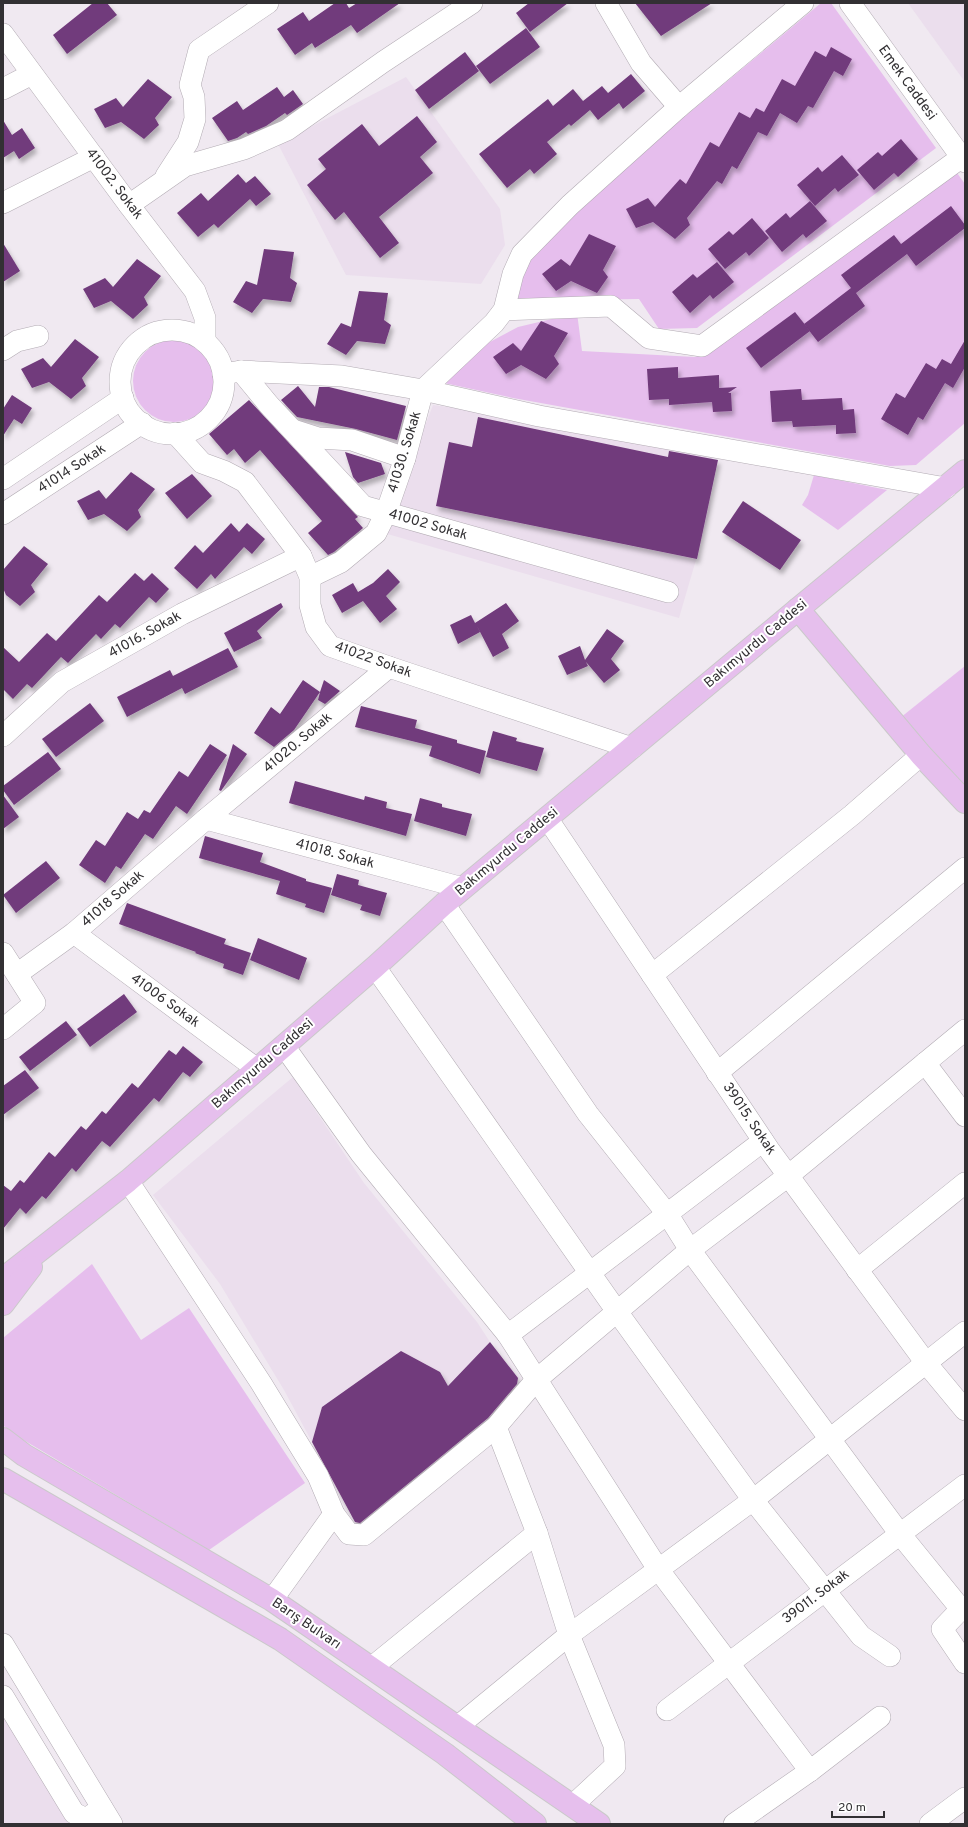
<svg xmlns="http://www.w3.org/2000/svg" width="968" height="1827" viewBox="0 0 968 1827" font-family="Overpass,sans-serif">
	<defs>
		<filter id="shadow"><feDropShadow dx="2.5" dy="4.5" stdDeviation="2" flood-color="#0004"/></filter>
	</defs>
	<rect width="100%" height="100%" fill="#f0e9f1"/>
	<g fill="#ebdeed">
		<polygon points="908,3 965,3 965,82"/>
		<polygon points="406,77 500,209 505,245 481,284 346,275 278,144"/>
		<polygon points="433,405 539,419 713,453 710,512 679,618 384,533"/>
		<polygon points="293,1077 364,1183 477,1322 490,1342 448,1386 440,1372 401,1351 322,1407 312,1442 284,1390 220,1284 153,1195"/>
		<polygon points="3,1713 72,1824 3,1824"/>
	</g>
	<g fill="#e6beed">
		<polygon points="821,3 831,3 936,148 697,328 659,329 639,299 570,300 511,306 520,270 570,212"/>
		<polygon points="957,173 965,184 965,423 916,465 890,466 513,398 435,381 471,352 518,327 577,313 582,351 695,357 707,353"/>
		<circle cx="174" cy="381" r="41"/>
		<polygon points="814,475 887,490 838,530 802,505 808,495"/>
		<polygon points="965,666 965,790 900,718"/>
		<polygon points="92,1264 141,1340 189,1308 305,1483 209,1550 10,1432 3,1425 3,1338"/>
	</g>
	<g fill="#713a7b" filter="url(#shadow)">
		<polygon points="93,3 107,3 117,15 67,54 53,35"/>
		<polygon points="335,3 346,3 349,8 357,3 400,3 357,33 351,25 315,48 312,43 295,55 277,29 303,12 309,21"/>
		<polygon points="529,3 568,3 530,32 516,13"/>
		<polygon points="635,3 712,3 661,36"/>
		<polygon points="526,28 540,47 490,84 476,66"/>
		<polygon points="831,47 852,59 843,76 834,71 813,108 808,106 797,123 780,113 767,136 758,132 737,169 732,166 722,184 717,181 687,218 690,225 675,239 653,222 636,228 626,209 648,198 655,207 680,179 686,184 710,142 719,147 739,112 750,118 756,108 764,112 782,79 795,86 815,51 826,57"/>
		<polygon points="465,52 479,71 429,109 415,90"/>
		<polygon points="631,74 645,91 623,109 619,103 598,120 590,110 571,126 569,124 547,142 557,154 534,174 530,169 507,188 479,154 548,99 553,106 573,89 583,101 602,86 608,93"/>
		<polygon points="148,79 172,97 155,118 159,125 144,139 121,122 105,128 94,109 116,98 123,107"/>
		<polygon points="277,87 284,97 293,90 303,104 287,115 285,113 266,126 248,134 246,132 237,138 228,141 212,118 237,101 243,110"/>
		<polygon points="417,116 437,142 420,157 433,173 379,217 399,243 380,258 344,212 335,220 307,185 326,169 318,159 362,124 379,146"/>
		<polygon points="3,120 12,135 22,128 35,148 19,159 14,151 3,158"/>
		<polygon points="901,139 918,159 898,177 894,173 874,190 857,170 878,152 882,156"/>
		<polygon points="842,155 859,175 838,192 835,188 815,206 797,185 818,167 822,172"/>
		<polygon points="238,174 246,183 255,176 271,194 256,206 250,199 218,228 214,224 198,237 177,213 201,193 208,201"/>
		<polygon points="810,201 827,221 806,238 803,234 782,252 765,231 786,213 790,218"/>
		<polygon points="951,206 965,225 965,228 916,266 907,254 856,293 865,306 818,342 804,324 851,288 841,275 894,235 901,244"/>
		<polygon points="752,218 769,238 749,256 746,252 725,269 708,249 729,231 733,235"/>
		<polygon points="589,234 616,246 603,270 608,277 597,293 571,281 556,291 542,274 561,259 570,266"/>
		<polygon points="3,243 20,271 3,282"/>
		<polygon points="264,249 294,252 290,278 297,283 291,302 263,299 252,313 233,302 246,281 257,285"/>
		<polygon points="137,259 161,276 144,297 148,305 133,319 111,301 94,308 83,289 105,278 113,287"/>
		<polygon points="717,262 734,282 713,299 710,295 690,313 672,292 693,274 697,278"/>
		<polygon points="359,291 388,293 384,320 391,325 385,344 357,341 346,355 327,344 341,323 351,327"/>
		<polygon points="795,312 810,331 761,368 746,348"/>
		<polygon points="541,321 568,333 554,356 559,364 546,379 521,365 506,374 493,357 513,343 521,351"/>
		<polygon points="75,339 99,357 82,378 86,386 71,399 49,382 32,388 21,369 43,358 51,367"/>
		<polygon points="965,340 965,367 953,388 945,383 923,420 918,417 908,435 881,419 896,393 905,398 926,363 936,369 942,359 951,364"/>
		<polygon points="678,367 678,378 719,375 719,388 737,387 728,393 731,393 732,411 713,412 712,402 669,405 669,399 649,400 647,369"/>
		<polygon points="298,386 315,407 319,387 329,387 406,406 397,440 356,429 297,417 281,400"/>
		<polygon points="801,389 802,400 842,398 843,410 854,409 856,433 836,434 836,425 793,427 792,421 772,422 770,391"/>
		<polygon points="12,395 32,408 22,424 14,419 3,436 3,409"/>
		<polygon points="249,400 358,517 355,519 363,528 334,552 328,555 308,533 322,521 260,450 245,463 234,449 227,455 209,434"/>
		<polygon points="478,417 668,457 669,451 718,460 697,559 436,506 449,442 472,447"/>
		<polygon points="345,452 381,463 385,474 358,483 353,477"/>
		<polygon points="131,472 155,489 138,510 141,517 127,531 104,514 88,520 77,501 99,490 106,499"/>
		<polygon points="192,474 212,496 187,519 165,493"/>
		<polygon points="743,501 801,540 780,570 722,532"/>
		<polygon points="231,523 239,532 247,523 265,539 252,554 244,547 215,579 211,574 197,589 174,568 195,545 203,553"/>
		<polygon points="24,546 48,564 31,585 35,592 20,606 6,595 3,588 3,570"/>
		<polygon points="388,569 400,582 386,596 397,609 380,623 363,601 342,613 332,595 353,583 358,592 373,583"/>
		<polygon points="135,573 144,581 152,573 169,589 156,603 149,597 120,628 115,624 101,639 96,634 68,663 61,657 32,688 27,684 13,699 3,689 3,647 19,662 47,633 56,641 99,595 107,602"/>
		<polygon points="281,603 283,607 257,631 262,638 234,652 224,633"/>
		<polygon points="506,603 519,621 502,634 509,648 493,657 477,626 480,632 458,644 450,625 471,615 475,623"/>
		<polygon points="607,629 624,641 611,659 620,670 604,683 586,662 588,666 567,675 558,656 580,646 585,660"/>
		<polygon points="228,648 238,667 185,694 182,688 127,717 117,697 170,670 173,676"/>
		<polygon points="303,680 320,692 324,680 340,691 325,704 318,700 320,692 294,730 274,747 254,733 271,707 280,714"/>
		<polygon points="90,703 104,721 56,757 42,739"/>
		<polygon points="361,706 417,720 415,728 457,740 457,743 486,751 480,774 429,756 432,746 355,727"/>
		<polygon points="493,731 517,738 516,741 544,748 537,771 486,757"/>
		<polygon points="210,744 227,755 187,814 176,806 153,839 145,834 121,869 116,866 105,883 79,865 96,840 105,846 127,812 138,819 144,810 150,813 179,771 188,777"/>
		<polygon points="233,744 247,754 221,791 219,790"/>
		<polygon points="48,752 61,769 14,805 3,790 3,786"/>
		<polygon points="295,781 364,800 365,796 387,802 386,808 412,814 406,836 289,803"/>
		<polygon points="3,795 19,817 3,829"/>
		<polygon points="420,798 442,804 442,807 472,814 466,836 414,821"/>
		<polygon points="205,836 263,853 260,862 306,879 306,881 332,888 324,913 305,907 306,904 276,894 280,881 199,858"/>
		<polygon points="46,861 60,878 16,913 3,895"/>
		<polygon points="337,874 359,880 358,885 387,893 380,916 360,910 362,905 331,895"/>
		<polygon points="127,903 226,939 224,944 251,953 243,975 223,968 224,964 195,953 196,952 119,924"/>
		<polygon points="258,938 307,958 299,980 250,960"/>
		<polygon points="124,994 137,1012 90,1047 77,1029"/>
		<polygon points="66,1021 77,1035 30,1071 19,1057"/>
		<polygon points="183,1046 203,1062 190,1077 183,1072 159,1102 154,1098 110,1147 102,1141 76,1172 72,1168 46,1199 42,1196 26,1214 20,1208 3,1229 3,1185 11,1191 20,1180 24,1183 49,1152 55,1157 81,1126 86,1130 102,1111 106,1114 132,1083 138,1088 169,1050 176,1055"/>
		<polygon points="25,1070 39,1088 3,1115 3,1086"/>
		<polygon points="490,1342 518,1378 517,1384 488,1418 360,1523 355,1522 312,1442 322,1407 401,1351 440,1372 448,1386"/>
	</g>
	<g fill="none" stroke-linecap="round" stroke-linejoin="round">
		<defs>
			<g id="minor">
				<polyline points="606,3 641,63 679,107"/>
				<polyline points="850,3 965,162"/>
				<polyline points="3,34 129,205 195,291 205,318 205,341"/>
				<polyline points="3,89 32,74"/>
				<polyline points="166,176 188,142 195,119 194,97 190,85 199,50 268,3"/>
				<polyline points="3,203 94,157"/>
				<polyline points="129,205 185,166 244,149 287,130 383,62 472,3"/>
				<polyline points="504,310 611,306 649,338 702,346 962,157"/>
				<circle cx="172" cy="382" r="52"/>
				<polyline points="3,350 17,341 38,336"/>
				<polyline points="241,371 269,405 363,506 668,592"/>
				<polyline points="223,374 241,371 342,376 423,390 539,416 946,488"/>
				<polyline points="293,430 318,438 352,440 405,458"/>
				<polyline points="175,433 202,463 224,471 245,482 301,556 310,577 310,605 316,627 330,646 389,667 632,748"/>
				<polyline points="3,479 123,398"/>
				<polyline points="3,514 142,423"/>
				<polyline points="310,577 341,562 376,533 386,513 405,458 423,390 494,323 504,310 513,274 522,254 570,205 679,107 803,3"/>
				<polyline points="3,736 62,682 182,614 301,556"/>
				<polyline points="547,818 770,1151 926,1363 965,1410"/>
				<polyline points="206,819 463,888"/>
				<polyline points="444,904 588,1114 668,1215 690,1250 900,1534 961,1609 942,1629 965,1663"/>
				<polyline points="74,933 257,1069"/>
				<polyline points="3,953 35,1003 3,1029"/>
				<polyline points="375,967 618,1313 753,1500 861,1636 890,1656"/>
				<polyline points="17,974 74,933 206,819 389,667"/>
				<polyline points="652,975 852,815 921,755"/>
				<polyline points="284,1046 361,1154 508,1335 658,1569 810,1771"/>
				<polyline points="925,1063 965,1116"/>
				<polyline points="717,1073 965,868"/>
				<polyline points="128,1181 261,1383 318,1476 334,1514 349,1534 364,1535 496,1427 536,1380 690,1250 788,1176 965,1030"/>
				<polyline points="857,1270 965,1183"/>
				<polyline points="508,1335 763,1141"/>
				<polyline points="496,1427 537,1533 569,1635 614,1745 615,1766 573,1805"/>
				<polyline points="272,1600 334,1514"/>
				<polyline points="3,1644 112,1824"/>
				<polyline points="371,1668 537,1533"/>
				<polyline points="3,1696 74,1813 86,1819 102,1808"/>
				<polyline points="667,1710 965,1485"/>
				<polyline points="457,1727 569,1635 753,1500 965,1332"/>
				<polyline points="734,1824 810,1771 880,1717"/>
				<polyline points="930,1824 965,1798"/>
			</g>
			<g id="major">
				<polyline points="798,609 921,755 965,802"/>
				<polyline points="3,1279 128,1181 375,967 444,904 798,609 965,471"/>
				<polyline points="3,1304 31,1267"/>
				<polyline points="3,1439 24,1455 272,1600 599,1824"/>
				<polyline points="3,1479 280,1639 445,1754 535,1824"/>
			</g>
		</defs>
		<use href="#minor" stroke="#b3acb4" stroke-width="22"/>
		<use href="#major" stroke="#cac9ca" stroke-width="24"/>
		<use href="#minor" stroke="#fff" stroke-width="21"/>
		<use href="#major" stroke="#e6bfed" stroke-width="22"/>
	</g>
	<g text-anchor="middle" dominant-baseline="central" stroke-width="4" stroke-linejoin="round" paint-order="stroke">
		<g font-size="14" fill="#323033" stroke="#fff">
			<text transform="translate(907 83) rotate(54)">Emek Caddesi</text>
			<text transform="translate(114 184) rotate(53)">41002. Sokak</text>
			<text transform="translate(405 452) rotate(-73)">41030. Sokak</text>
			<text transform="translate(72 469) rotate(-33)">41014 Sokak</text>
			<text transform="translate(428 525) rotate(16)">41002 Sokak</text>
			<text transform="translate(145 635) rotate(-29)">41016. Sokak</text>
			<text transform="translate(756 644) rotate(-40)">Bakımyurdu Caddesi</text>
			<text transform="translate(373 660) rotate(20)">41022 Sokak</text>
			<text transform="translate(298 743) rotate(-40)">41020. Sokak</text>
			<text transform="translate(507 852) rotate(-40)">Bakımyurdu Caddesi</text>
			<text transform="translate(335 854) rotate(15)">41018. Sokak</text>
			<text transform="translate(113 899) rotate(-41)">41018 Sokak</text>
			<text transform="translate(165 1001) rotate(36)">41006 Sokak</text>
			<text transform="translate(263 1064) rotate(-41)">Bakımyurdu Caddesi</text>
			<text transform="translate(749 1119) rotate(56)">39015. Sokak</text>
			<text transform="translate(816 1597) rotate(-37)">39011. Sokak</text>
			<text transform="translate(306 1624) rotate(34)">Barış Bulvarı</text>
		</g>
	</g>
	<rect width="968" height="1827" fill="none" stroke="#323033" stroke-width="8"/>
	<path d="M832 1811v6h52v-6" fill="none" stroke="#323033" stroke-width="2"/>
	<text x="838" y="1811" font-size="12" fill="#323033" stroke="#ffffff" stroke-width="3" paint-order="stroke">20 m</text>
</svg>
